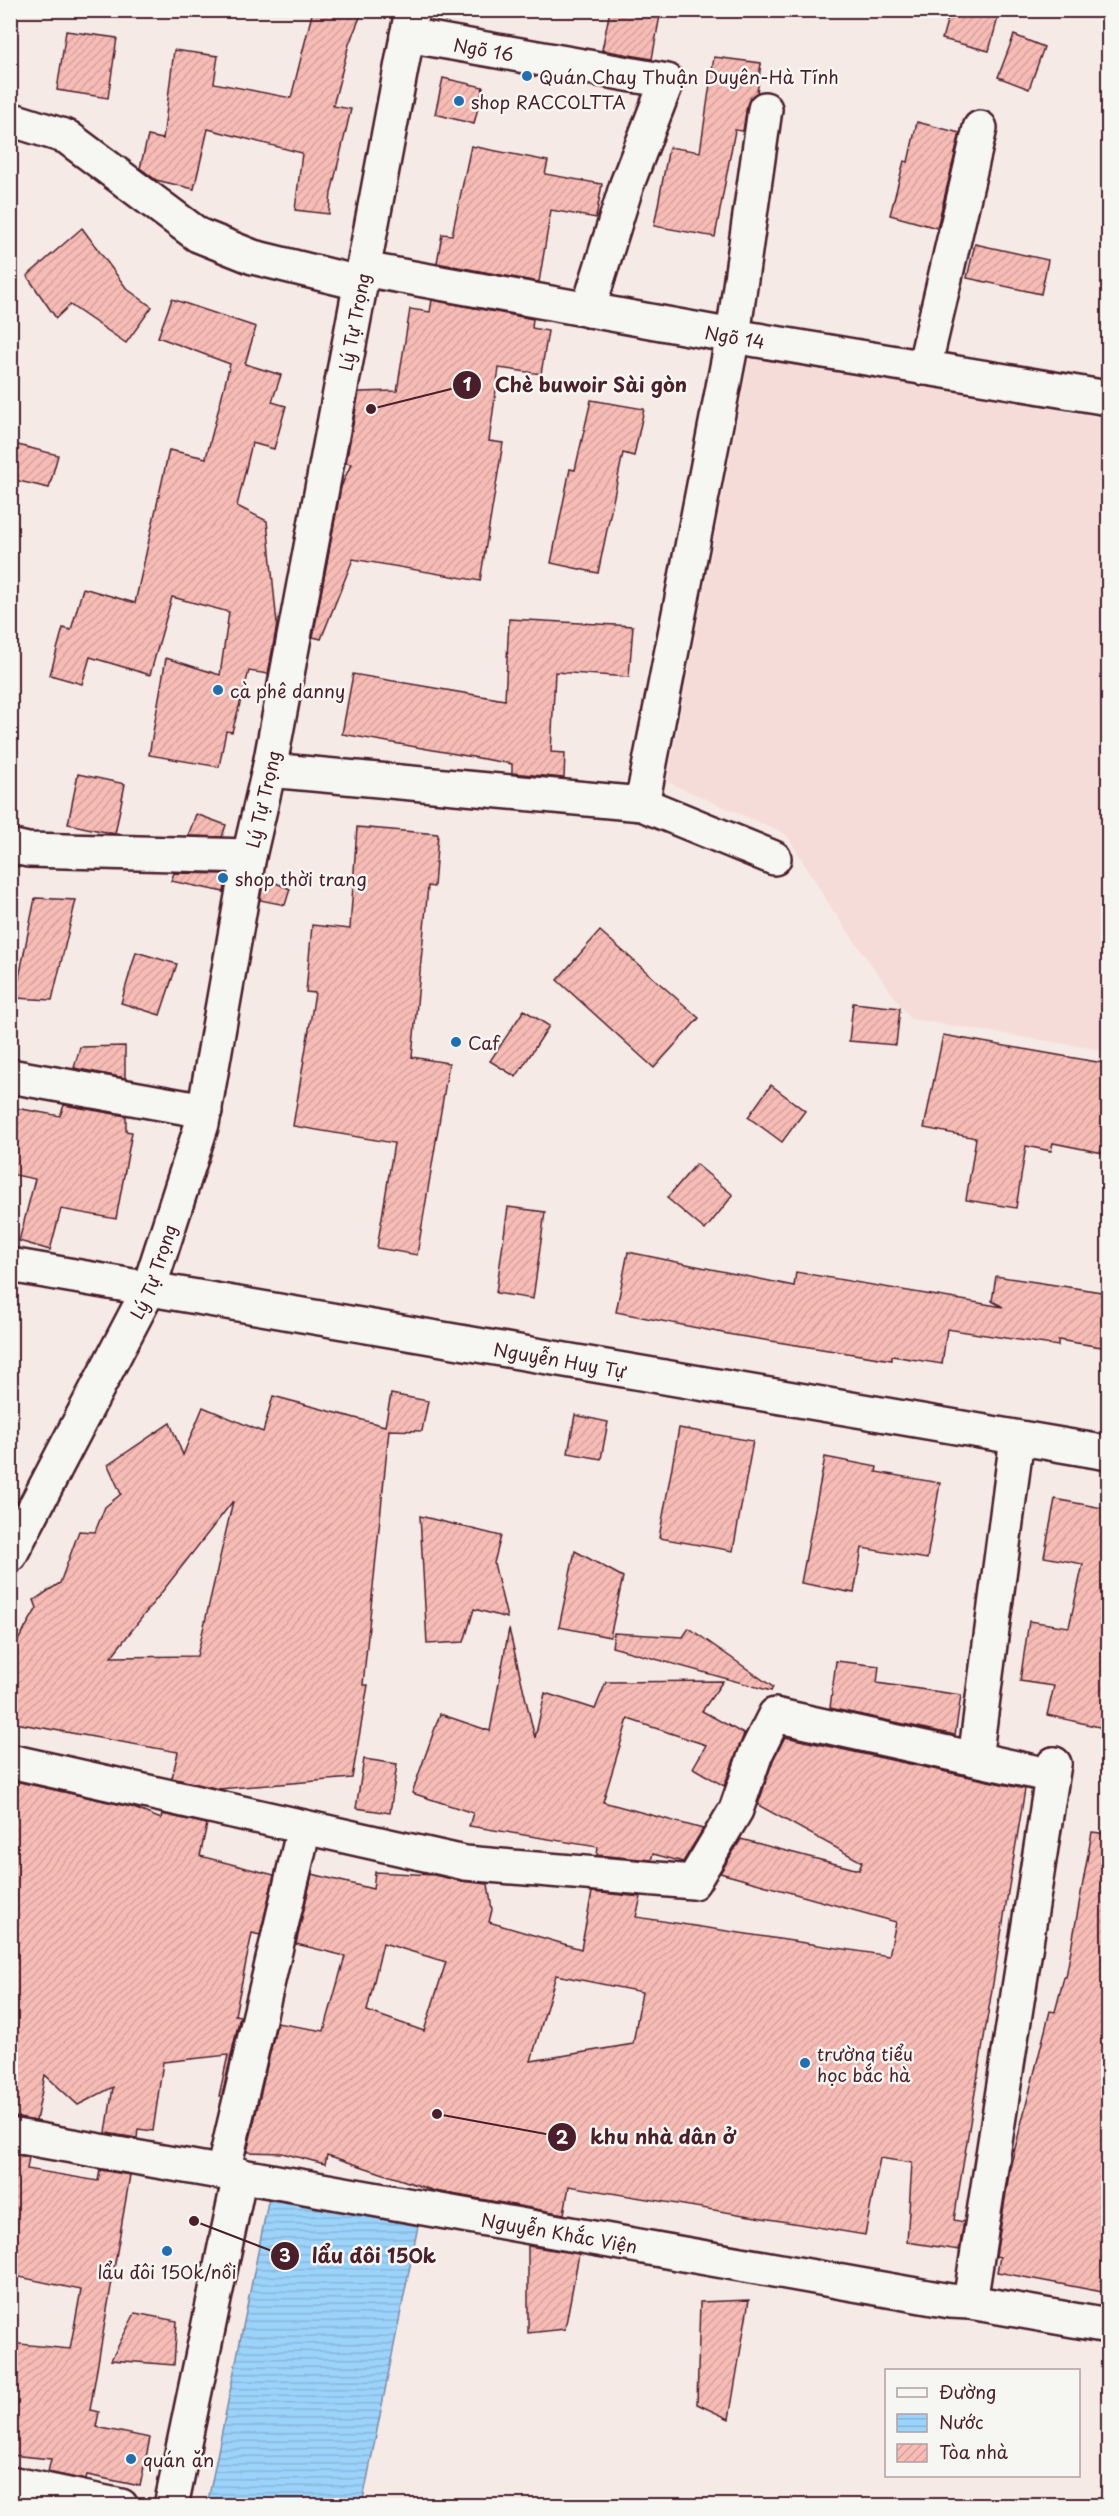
<svg xmlns="http://www.w3.org/2000/svg" width="1119" height="2516" viewBox="0 0 1119 2516" font-family="'Playpen Sans',sans-serif">
	<defs>
		<pattern id="water-rules" width="6" height="5" patternUnits="userSpaceOnUse" patternTransform="scale(1.5)"><rect width="6" height="5" fill="#9bd3fb"/><path d="M0 2.5h6" fill="none" stroke="#87b5d7"/></pattern>
		<pattern id="building-hatch" width="6" height="6" patternUnits="userSpaceOnUse" patternTransform="scale(1.5)"><rect width="6" height="6" fill="#f7bcb6"/><path d="M-1 1l2-2M0 6l6-6M5 7l2-2" fill="none" stroke="#d5a19d"/></pattern>
	</defs>
	<rect width="100%" height="100%" fill="#f6eae6"/>
	<filter id="ink" filterUnits="userSpaceOnUse"><feTurbulence type="fractalNoise" baseFrequency=".0167" numOctaves="2"/><feDisplacementMap in="SourceGraphic" scale="12" xChannelSelector="R" yChannelSelector="G"/><feConvolveMatrix kernelMatrix="1 2 1 2 8 2 1 2 1" color-interpolation-filters="sRGB"/></filter>
	<g filter="url(#ink)">
		<polygon fill="#f6dcd8" points="750,354 1108,419 1108,1051 910,1019 834,912 786,834 667,782"/>
		<polygon fill="url(#water-rules)" stroke="#7b8ba8" stroke-width="1.5" points="269,2197 418,2226 362,2505 207,2506"/>
		<g fill="url(#building-hatch)" stroke="#4a1f2b" stroke-width="1.5" fill-rule="evenodd">
			<polygon points="313,10 363,10 349,44 333,106 351,109 331,193 329,214 295,210 302,153 208,129 194,189 156,180 140,168 148,136 163,139 174,50 218,56 214,83 291,98"/>
			<polygon points="610,10 661,10 652,59 602,50"/>
			<polygon points="950,10 1000,10 989,51 942,39"/>
			<polygon points="66,31 117,38 108,98 57,90"/>
			<polygon points="1014,35 1044,47 1029,89 998,77"/>
			<polygon points="714,57 761,63 757,93 750,98 747,106 743,131 735,130 715,237 654,226 669,147 700,152"/>
			<polygon points="443,78 483,87 474,124 435,114"/>
			<polygon points="917,122 960,133 937,228 890,215 904,161 908,162"/>
			<polygon points="471,146 548,161 545,174 602,184 596,218 551,210 539,282 437,263 442,234 452,235"/>
			<polygon points="82,228 127,289 152,307 126,343 70,305 56,318 27,276"/>
			<polygon points="975,244 1048,260 1041,294 967,278"/>
			<polygon points="172,299 256,327 245,364 281,375 272,402 286,406 274,449 252,443 237,506 267,521 277,624 268,674 249,671 232,732 226,731 219,767 149,755 166,658 220,675 229,612 172,597 150,675 90,657 82,684 50,675 63,628 71,630 83,588 135,603 169,450 206,458 230,364 158,337"/>
			<polygon points="432,300 533,319 532,328 548,331 541,374 499,368 489,441 503,443 480,581 353,559 321,639 313,637 341,487 351,464 346,463 359,392 397,391 410,309 430,312"/>
			<polygon points="591,400 644,409 634,456 623,453 598,573 551,563 570,469 575,470"/>
			<polygon points="10,443 58,455 49,488 10,479"/>
			<polygon points="509,619 633,626 629,677 555,672 551,752 565,753 564,778 512,773 512,764 342,734 353,674 505,700"/>
			<polygon points="78,774 125,784 115,834 68,824"/>
			<polygon points="196,814 226,825 222,837 188,836"/>
			<polygon points="357,827 438,834 434,887 428,886 412,1057 449,1063 417,1255 377,1248 394,1143 293,1126 315,993 306,992 312,925 350,929"/>
			<polygon points="174,873 227,874 224,892 171,881"/>
			<polygon points="264,878 290,889 285,905 260,900"/>
			<polygon points="35,898 76,900 52,1000 15,998"/>
			<polygon points="600,931 699,1018 654,1068 557,980"/>
			<polygon points="136,952 177,964 160,1015 121,1003"/>
			<polygon points="853,1003 900,1008 896,1045 849,1041"/>
			<polygon points="524,1010 549,1026 516,1077 490,1061"/>
			<polygon points="943,1035 1108,1064 1108,1154 1053,1143 1051,1151 1026,1146 1016,1208 966,1200 976,1138 924,1128"/>
			<polygon points="125,1046 125,1078 74,1068 80,1047"/>
			<polygon points="771,1085 805,1111 782,1142 748,1117"/>
			<polygon points="64,1105 126,1116 126,1131 132,1132 116,1219 61,1209 50,1250 19,1241 35,1179 10,1174 10,1107 60,1116"/>
			<polygon points="696,1164 733,1195 705,1230 667,1198"/>
			<polygon points="508,1207 545,1212 533,1299 496,1293"/>
			<polygon points="628,1252 794,1286 796,1272 1003,1307 992,1301 996,1276 1108,1293 1108,1348 1058,1340 1058,1346 947,1329 942,1364 892,1356 892,1360 733,1335 616,1312"/>
			<path d="M391 1394 428 1401 422 1431 389 1430 363 1685H368L352 1778 219 1789 172 1778 178 1752 10 1722V1654L37 1608 34 1600 60 1583 79 1531 95 1532 105 1507 121 1494 108 1465 170 1423 183 1455 203 1407 263 1432 273 1396 385 1426ZM233 1501 197 1656 111 1657Z"/>
			<polygon points="575,1415 608,1422 601,1459 568,1453"/>
			<polygon points="679,1428 753,1441 733,1551 659,1538"/>
			<polygon points="825,1457 877,1467 876,1472 940,1483 927,1559 862,1548 854,1593 801,1583"/>
			<polygon points="1055,1499 1108,1509 1108,1729 1047,1715 1054,1686 1020,1681 1029,1621 1069,1627 1083,1564 1044,1557"/>
			<polygon points="420,1516 501,1536 494,1563 507,1618 474,1609 464,1642 427,1644"/>
			<polygon points="575,1551 623,1577 610,1637 559,1627"/>
			<polygon points="689,1628 773,1687 771,1691 612,1647 614,1633 683,1637"/>
			<polygon points="509,1629 535,1738 545,1693 595,1709 606,1682 723,1681 702,1711 744,1734 724,1786 693,1768 706,1745 628,1719 603,1802 703,1829 683,1862 653,1854 651,1860 597,1855 598,1847 469,1826 473,1813 412,1793 440,1714 490,1731"/>
			<polygon points="836,1661 879,1666 877,1683 961,1695 955,1735 830,1708"/>
			<path d="M785 1737 1025 1789 954 2220 964 2222 959 2250 907 2242 912 2163 880 2158 865 2235 569 2186 564 2214 435 2191 327 2155 325 2164 282 2153 247 2152 277 2023 324 2031 345 1956 296 1944 312 1874 373 1889 375 1872 434 1875 461 1881 488 1884 492 1910 489 1922 581 1949 592 1892 641 1897 636 1917 889 1956 896 1922 720 1873 741 1839 859 1870 862 1862 758 1805 773 1760ZM383 1943 446 1962 424 2031 367 2011ZM556 1975 642 1992 633 2044 531 2061Z"/>
			<polygon points="364,1759 397,1764 390,1813 356,1808"/>
			<polygon points="10,1780 131,1807 161,1819 162,1814 207,1824 200,1856 274,1875 260,1935 252,1933 235,2015 240,2016 222,2096 219,2096 228,2055 163,2062 153,2131 138,2129 137,2138 106,2133 113,2087 78,2105 45,2075 36,2121 10,2117"/>
			<polygon points="1092,1832 1108,1834 1108,2293 997,2272 1000,2257 996,2256 1010,2168 1050,2011 1055,2012 1064,1977 1066,1977"/>
			<polygon points="10,2154 29,2157 27,2169 98,2181 100,2170 130,2175 90,2410 99,2412 96,2427 150,2438 140,2486 87,2475 86,2480 48,2472 51,2459 10,2455 10,2343 70,2349 81,2290 10,2275"/>
			<polygon points="528,2246 579,2254 565,2329 528,2333"/>
			<polygon points="749,2300 729,2419 697,2404 700,2302"/>
			<polygon points="135,2313 177,2321 174,2365 111,2360"/>
		</g>
		<g fill="none" stroke-linecap="round" stroke-linejoin="round">
			<defs>
				<g id="minor">
					<path id="s1" d="M407 35 667 81 627 184 588 310"/>
					<polyline points="10,119 67,137 198,235 253,257 359,283"/>
					<path id="s2" d="M363 269 733 336 1108 398"/>
					<polyline points="924,368 980,128"/>
					<polyline points="269,770 642,804 774,858"/>
					<polyline points="642,804 733,336 765,109"/>
					<polyline points="10,846 28,850 249,856"/>
					<polyline points="10,1076 205,1111"/>
					<path id="s3" d="M10 1265 1108 1453"/>
					<path id="s4" d="M10 1555 148 1291 202 1124 249 856 269 770 412 10"/>
					<polyline points="975,1759 1017,1438"/>
					<polyline points="10,1761 465,1863 693,1882 736,1810 756,1753 775,1715 1048,1775 1054,1764"/>
					<path id="s5" d="M10 2135 950 2301 970 2302 1108 2326"/>
					<polyline points="223,2172 304,1828"/>
					<polyline points="970,2302 1054,1764"/>
					<polyline points="10,2483 121,2506"/>
					<polyline points="171,2506 240,2175"/>
				</g>
			</defs>
			<use href="#minor" stroke="#4a1f2b" stroke-width="38"/>
			<use href="#minor" stroke="#f6f6f2" stroke-width="33"/>
		</g>
	</g>
	<g fill="#1f6fb2" stroke="#f6f6f2" stroke-width="2">
		<circle cx="527" cy="76" r="6"/>
		<circle cx="459" cy="101" r="6"/>
		<circle cx="218" cy="690" r="6"/>
		<circle cx="223" cy="878" r="6"/>
		<circle cx="456" cy="1042" r="6"/>
		<circle cx="805" cy="2063" r="6"/>
		<circle cx="167" cy="2251" r="6"/>
		<circle cx="131" cy="2459" r="6"/>
	</g>
	<g text-anchor="middle" dominant-baseline="central" stroke-width="5" stroke-linejoin="round" paint-order="stroke">
		<g font-size="18" fill="#4a1f2b" stroke="#f6f6f2">
			<text stroke="none"><textPath href="#s1" startOffset="78">Ngõ 16</textPath></text>
			<text stroke="none"><textPath href="#s4" startOffset="1290">Lý Tự Trọng</textPath></text>
			<text stroke="none"><textPath href="#s2" startOffset="378">Ngõ 14</textPath></text>
			<text stroke="none"><textPath href="#s4" startOffset="804">Lý Tự Trọng</textPath></text>
			<text stroke="none"><textPath href="#s4" startOffset="318">Lý Tự Trọng</textPath></text>
			<text stroke="none"><textPath href="#s3" startOffset="558">Nguyễn Huy Tự</textPath></text>
			<text stroke="none"><textPath href="#s5" startOffset="558">Nguyễn Khắc Viện</textPath></text>
		</g>
		<g font-size="18" fill="#4a1f2b" stroke="#f6f6f2" text-anchor="start">
			<text x="539" y="76">Quán Chay Thuận Duyên-Hà Tĩnh</text>
			<text x="471" y="101">shop RACCOLTTA</text>
			<text x="230" y="690">cà phê danny</text>
			<text x="235" y="878">shop thời trang</text>
			<text x="468" y="1042">Caf</text>
			<text x="817" y="2053">trường tiểu<tspan x="817" dy="21">học bắc hà</tspan></text>
			<text x="167" y="2271" text-anchor="middle">lẩu đôi 150k/nồi</text>
			<text x="143" y="2459">quán ăn</text>
		</g>
	</g>
	<path fill="none" stroke="#4a1f2b" stroke-width="2" d="M371 409L467 385M437 2114L562 2137M194 2221L285 2256"/>
	<g fill="#4a1f2b" stroke="#f6f6f2" stroke-width="2">
		<circle cx="371" cy="409" r="6"/>
		<circle cx="437" cy="2114" r="6"/>
		<circle cx="194" cy="2221" r="6"/>
		<circle cx="467" cy="385" r="15"/>
		<circle cx="562" cy="2137" r="15"/>
		<circle cx="285" cy="2256" r="15"/>
	</g>
	<g font-size="18" text-anchor="middle" font-weight="bold" fill="#fff">
		<text x="467" y="391">1</text>
		<text x="562" y="2144">2</text>
		<text x="285" y="2262">3</text>
	</g>
	<g font-size="20" text-anchor="middle" font-weight="bold" fill="#4a1f2b" stroke="#f6f6f2" stroke-width="5" stroke-linejoin="round" paint-order="stroke">
		<text x="591" y="392">Chè buwoir Sài gòn</text>
		<text x="663" y="2144">khu nhà dân ở</text>
		<text x="374" y="2263">lẩu đôi 150k</text>
	</g>
	<rect width="1119" height="2516" fill="none" stroke="#f6f6f2" stroke-width="36"/>
	<rect x="18" y="18" width="1083" height="2480" fill="none" stroke="#4a1f2b" stroke-width="2" filter="url(#ink)"/>
	<rect x="885" y="2369" width="195" height="108" fill="#f6f6f2" stroke="#b1a0a2" stroke-width="1.5"/>
	<rect x="897" y="2388" width="30" height="9" fill="#f6f6f2" stroke="#b1a0a2" stroke-width="1.5"/>
	<text x="939" y="2399" font-size="18" fill="#4a1f2b">Đường</text>
	<rect x="897" y="2414" width="30" height="18" fill="url(#water-rules)" stroke="#b1a0a2" stroke-width="1.5"/>
	<text x="939" y="2429" font-size="18" fill="#4a1f2b">Nước</text>
	<rect x="897" y="2444" width="30" height="18" fill="url(#building-hatch)" stroke="#b1a0a2" stroke-width="1.5"/>
	<text x="939" y="2459" font-size="18" fill="#4a1f2b">Tòa nhà</text>
</svg>
